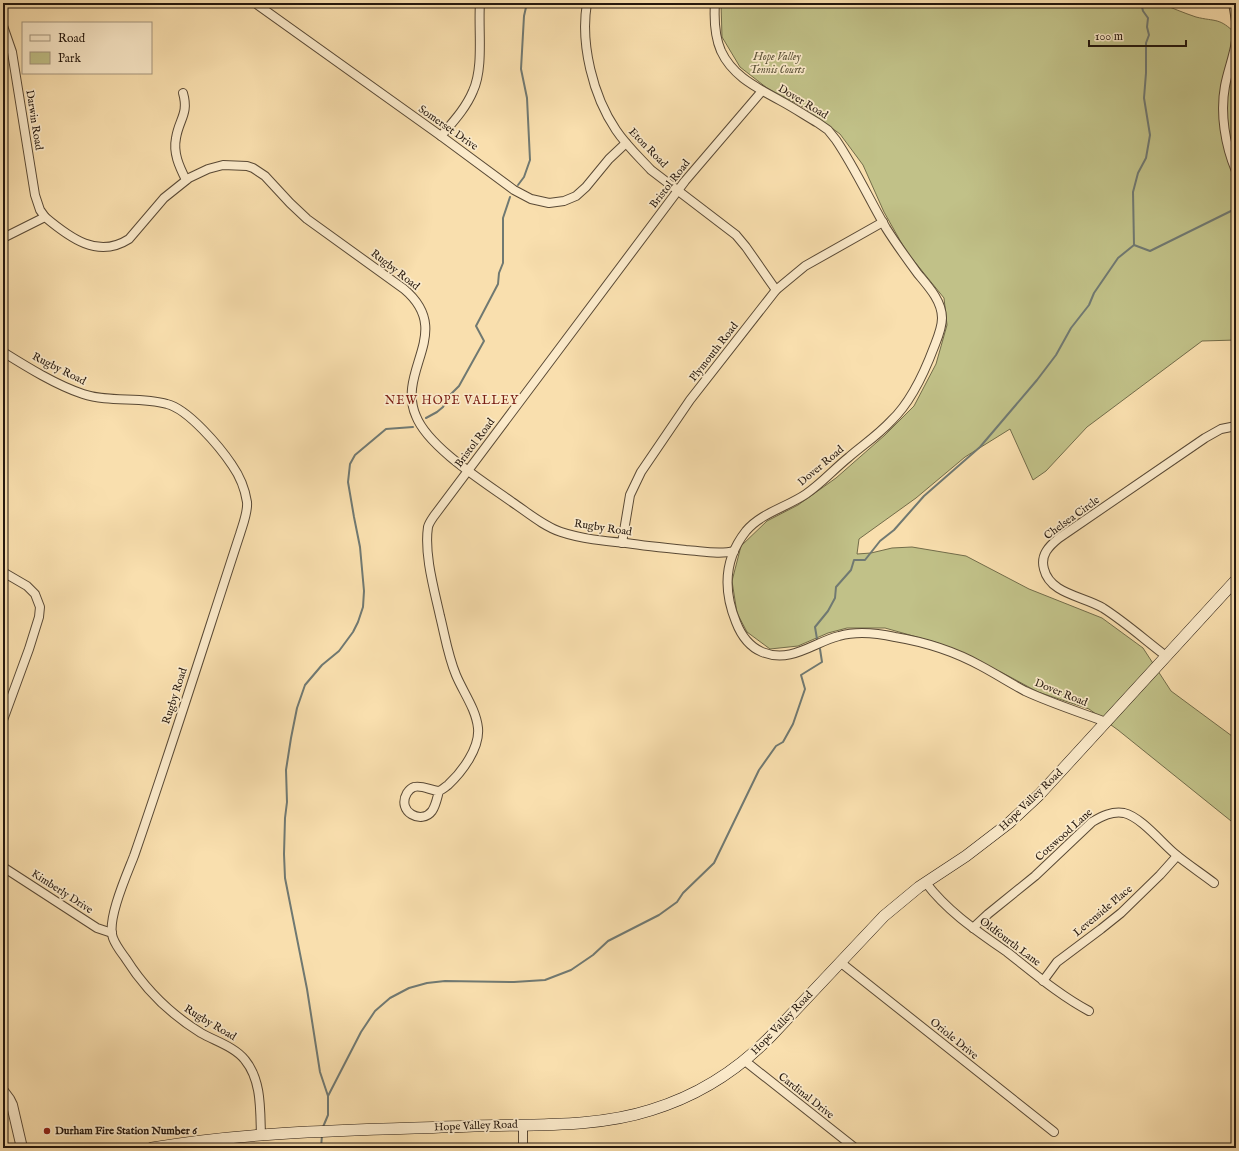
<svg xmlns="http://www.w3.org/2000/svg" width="1239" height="1151" viewBox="0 0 1239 1151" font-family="'IM FELL English',serif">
	<rect width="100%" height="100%" fill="#f9dfae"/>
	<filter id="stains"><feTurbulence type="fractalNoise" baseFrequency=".005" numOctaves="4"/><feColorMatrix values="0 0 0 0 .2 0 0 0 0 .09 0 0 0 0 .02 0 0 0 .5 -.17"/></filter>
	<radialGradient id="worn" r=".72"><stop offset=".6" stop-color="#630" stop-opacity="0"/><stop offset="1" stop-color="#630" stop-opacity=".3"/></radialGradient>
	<path fill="#c1c188" stroke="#726c4a" d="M721 3H1160C1172 8 1184 13 1196 17 1216 22 1219 17 1236 34V340L1202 341 1087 427 1046 471 1033 480 1010 429 965 457 916 498 859 539 857 554 871 553 892 548 912 547 966 556 1029 589 1102 618 1143 648 1171 691 1236 739V825L1118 730 1089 709 1038 692 1001 672 938 643 885 628H847L828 633 798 646 770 649 747 632 737 613 732 581 741 546 767 521 798 505 836 478 885 435 914 406 936 364 947 325 944 298 906 251 884 212 863 165 840 134 803 107 767 88 740 67 722 37Z"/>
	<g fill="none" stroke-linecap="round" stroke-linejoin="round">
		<g stroke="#707972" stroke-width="2">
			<polyline points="518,185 524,177 530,160 527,98 521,69 524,16 527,3"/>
			<polyline points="1134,245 1133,192 1138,173 1146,158 1150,135 1144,98 1146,73 1146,43 1149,35 1147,27 1148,18 1143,11 1141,3"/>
			<polyline points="1134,245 1150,251 1233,210 1236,206"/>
			<polyline points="426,418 437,412 443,407 448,397 459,386 484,341 476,326 498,284 499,273 503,263 503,218 510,197"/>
			<polyline points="817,639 815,627 828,611 835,598 836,587 851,570 854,560 865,560 880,541 894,530 924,496 980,447 1037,380 1056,355 1071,328 1089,305 1094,293 1118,258 1134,245"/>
			<polyline points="328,1096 361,1032 375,1011 390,998 409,988 427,983 445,981 514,982 545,980 571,970 593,955 608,941 659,915 677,902 683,893 714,863 759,770 776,746 783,742 793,724 805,689 801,675 822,662 820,649"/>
			<polyline points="323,1127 328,1115 328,1096 320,1072 307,989 285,878 284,854 285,818 287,802 286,770 291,738 297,708 305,685 322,665 339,651 353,632 358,622 363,607 364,591 360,547 354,517 348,482 350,464 355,455 386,429 413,427"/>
			<polyline points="321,1148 322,1135"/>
			<polyline points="1234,1148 1236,1140"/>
		</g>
		<defs>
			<g id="minor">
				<polyline points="255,3 441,136 514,190 531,199 549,203 564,201 576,196 586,187 609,159 626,143"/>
				<path d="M587 3C580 44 593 96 616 130 626 145 639 157 651 170L736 235 746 247 776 290"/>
				<path d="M715 3C714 18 715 37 721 51 733 77 758 88 781 101 794 108 806 116 818 123L828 130 836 140C855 168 869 199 886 228 896 244 907 259 918 274 928 286 942 301 942 318 942 328 938 337 934 347 925 371 910 403 891 421 878 435 863 445 849 457 834 469 822 483 806 494 787 507 761 513 746 531 724 559 723 590 736 622 741 635 748 646 762 652 791 664 814 642 839 636 856 631 877 633 895 637 925 642 954 651 981 666 996 674 1010 683 1025 691 1051 703 1079 712 1106 722"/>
				<polyline points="1233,3 1236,21"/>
				<polyline points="3,26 12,52 35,195 40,210 45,217"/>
				<path d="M1236 41C1234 56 1228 70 1225 86 1220 113 1225 145 1236 171"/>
				<path d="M183 93C189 114 179 119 176 138 173 153 179 166 186 180"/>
				<path d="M441 136C453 122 466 108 473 91 484 67 478 30 480 3"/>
				<path d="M3 238 45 217C70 238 98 259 129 239L164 198 189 178 208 169 223 165 247 166 253 168 265 176 290 203 307 219 404 289C455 332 396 370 416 416 428 447 484 482 512 502 527 512 543 526 561 532 582 539 604 541 626 543 646 546 666 548 686 550 702 551 719 555 734 551"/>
				<path d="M3 352C27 367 56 385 83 394 110 403 140 396 167 404 188 409 220 447 232 465 239 475 245 489 247 502 248 512 243 524 240 534 205 641 171 749 134 856 127 874 106 921 113 938 116 946 121 952 126 959 145 989 170 1014 201 1033 215 1041 235 1047 245 1060 262 1081 260 1110 261 1136"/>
				<polyline points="622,543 630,495 641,472 690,400 776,290 805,266 883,222"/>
				<polyline points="3,572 27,586 35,594 40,607 39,617 29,649 3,720"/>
				<path d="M1166 656C1145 640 1125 622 1103 608 1083 596 1050 594 1044 569 1040 555 1049 546 1059 538L1205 438 1221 429 1236 426"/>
				<path d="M439 791C437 798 436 805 432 811 422 825 396 812 407 793 409 790 411 788 414 787 422 785 430 790 438 791 441 791 445 787 448 785 462 772 480 748 478 728 476 709 463 692 456 675 448 656 445 636 440 616 434 589 424 554 428 527 429 523 432 519 434 516L685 181 762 91"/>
				<polyline points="3,867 97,928 112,933"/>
				<path d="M926 883C948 912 977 931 1007 952 1034 973 1059 995 1089 1011"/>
				<path d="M973 928 988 914 1035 876 1092 822C1102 816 1112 811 1124 813 1141 817 1161 842 1174 853 1187 864 1201 873 1214 883"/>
				<polyline points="840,962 1054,1132"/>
				<polyline points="1043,981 1057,962 1101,929 1121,913 1160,875 1177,856"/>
				<polyline points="745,1061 855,1148"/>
				<polyline points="523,1148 523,1125"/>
			</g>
			<polyline id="tertiary" points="3,1091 9,1099 12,1105 22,1148"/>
			<path id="secondary" d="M152 1148C257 1130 368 1130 474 1126 533 1124 595 1128 651 1110 697 1096 738 1070 771 1036L884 916 919 887 966 856 1009 823 1039 795 1236 580"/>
		</defs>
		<use href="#minor" stroke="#594935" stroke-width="10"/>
		<use href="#tertiary" stroke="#594935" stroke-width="12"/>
		<use href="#secondary" stroke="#24170d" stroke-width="12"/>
		<use href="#minor" stroke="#fbeaca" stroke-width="8"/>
		<use href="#tertiary" stroke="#fbeaca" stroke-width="10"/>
		<use href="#secondary" stroke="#fbeaca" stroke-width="11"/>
	</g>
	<circle fill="#8f2418" stroke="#fbeaca" stroke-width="1.5" cx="47" cy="1131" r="4"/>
	<g text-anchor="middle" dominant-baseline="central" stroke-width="3.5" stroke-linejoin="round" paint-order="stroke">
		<g font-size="11" font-style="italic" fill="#5b5238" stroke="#fbeaca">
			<text x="777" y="57">Hope Valley<tspan x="777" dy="13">Tennis Courts</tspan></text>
		</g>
		<g font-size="11" fill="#24170d" stroke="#fbeaca">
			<text transform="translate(803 102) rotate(31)">Dover Road</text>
			<text transform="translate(34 120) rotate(81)">Darwin Road</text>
			<text transform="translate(448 128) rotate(35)">Somerset Drive</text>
			<text transform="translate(648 148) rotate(46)">Eton Road</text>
			<text transform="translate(670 184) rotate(-52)">Bristol Road</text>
			<text transform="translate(395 270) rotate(38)">Rugby Road</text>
			<text transform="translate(714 352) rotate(-52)">Plymouth Road</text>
			<text transform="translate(59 369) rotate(27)">Rugby Road</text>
			<text transform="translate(475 443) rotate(-53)">Bristol Road</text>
			<text transform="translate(821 466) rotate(-40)">Dover Road</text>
			<text transform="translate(1072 518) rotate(-36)">Chelsea Circle</text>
			<text transform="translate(603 528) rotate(9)">Rugby Road</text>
			<text transform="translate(1061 693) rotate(22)">Dover Road</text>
			<text transform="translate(175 696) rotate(-72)">Rugby Road</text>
			<text transform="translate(1031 800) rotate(-44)">Hope Valley Road</text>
			<text transform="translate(1064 835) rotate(-42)">Cotswood Lane</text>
			<text transform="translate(62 892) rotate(33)">Kimberly Drive</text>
			<text transform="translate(1103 911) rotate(-40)">Levenside Place</text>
			<text transform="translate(1010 942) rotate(37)">Oldfourth Lane</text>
			<text transform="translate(210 1023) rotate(31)">Rugby Road</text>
			<text transform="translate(782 1023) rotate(-46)">Hope Valley Road</text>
			<text transform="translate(954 1039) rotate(39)">Oriole Drive</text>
			<text transform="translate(806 1096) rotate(38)">Cardinal Drive</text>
			<text transform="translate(476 1126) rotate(-2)">Hope Valley Road</text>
		</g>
		<g font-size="11" font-weight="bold" fill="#24170d" stroke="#fbeaca" text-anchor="start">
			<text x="55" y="1131">Durham Fire Station Number 6</text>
		</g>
		<g font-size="12" letter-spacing="1" fill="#7a1f14" stroke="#fbeaca">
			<text x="452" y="400">NEW HOPE VALLEY</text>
		</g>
	</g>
	<rect width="1239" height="1151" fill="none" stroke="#f9dfae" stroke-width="16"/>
	<rect x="4" y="4" width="1231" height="1143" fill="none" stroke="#24170d" stroke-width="2"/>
	<rect x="8" y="8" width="1223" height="1135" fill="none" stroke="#24170d"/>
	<rect x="22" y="22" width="130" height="52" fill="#fbeaca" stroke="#a5967e"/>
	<rect x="30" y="35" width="20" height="6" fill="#fbeaca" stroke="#a5967e"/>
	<text x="58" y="42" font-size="12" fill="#24170d">Road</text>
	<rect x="30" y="52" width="20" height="12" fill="#c1c188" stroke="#a5967e"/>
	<text x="58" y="62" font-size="12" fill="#24170d">Park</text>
	<path d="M1089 40v6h97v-6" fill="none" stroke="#24170d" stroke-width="2"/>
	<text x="1095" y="40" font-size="12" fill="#24170d" stroke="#fbeaca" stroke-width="3" paint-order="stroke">100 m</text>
	<rect width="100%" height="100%" filter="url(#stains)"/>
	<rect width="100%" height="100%" fill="url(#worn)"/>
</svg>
